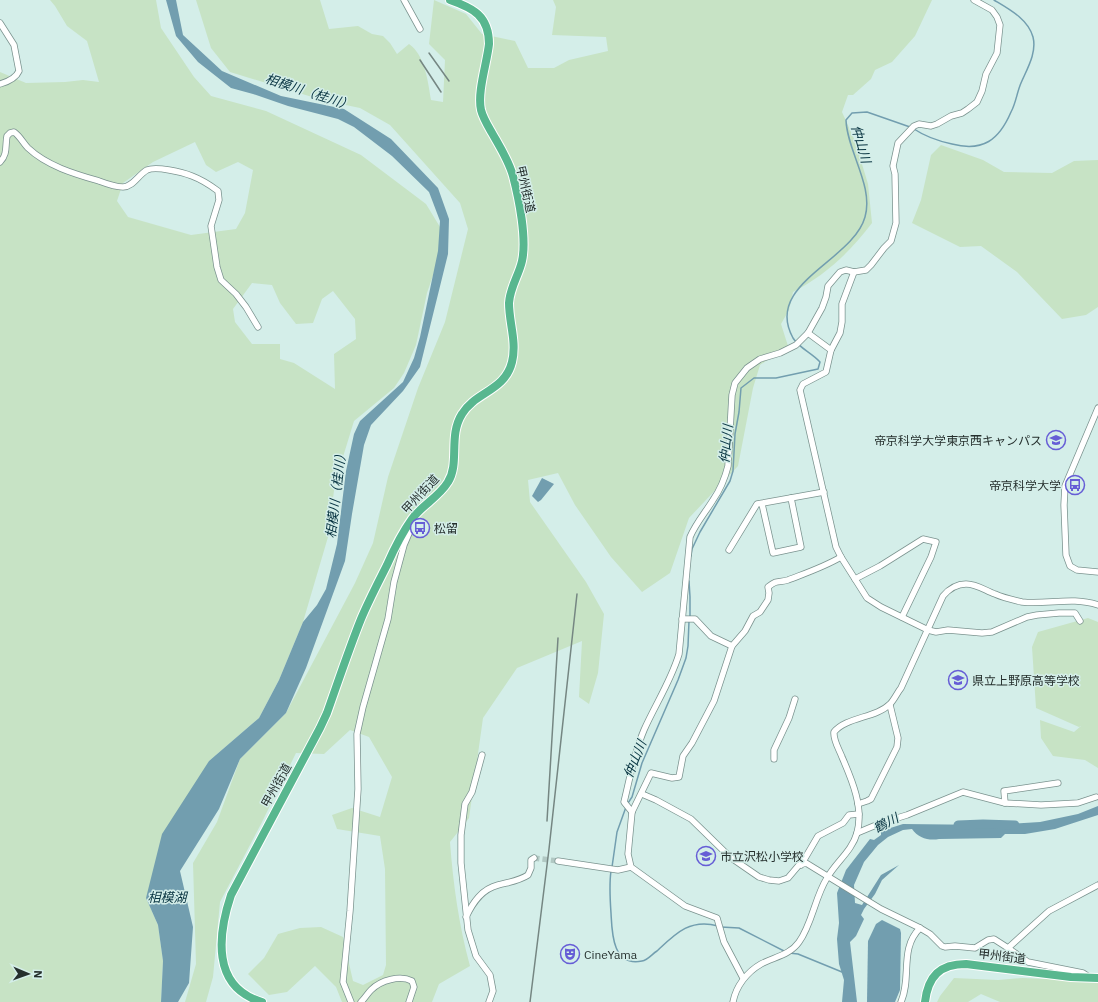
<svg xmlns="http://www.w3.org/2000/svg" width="1098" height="1002" viewBox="0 0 1098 1002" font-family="'IBM Plex Sans','Noto Sans JP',sans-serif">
	<rect width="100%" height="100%" fill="#d4eee9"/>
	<g fill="#c7e3c5" fill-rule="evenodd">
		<path d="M50 0H156L161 28 194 77 211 96 266 111 361 155 426 204 440 227 441 252 427 293 416 345 404 373 394 388 354 421 335 483 328 537 303 622 279 680 259 718 209 761 146 898 158 925 163 961 161 1002H0V72L26 83 65 82 83 80 99 82 87 41 67 26 55 6ZM195 142 206 165 216 172 238 162 253 170 245 213 236 229 191 235 128 217 117 201 123 183 153 162ZM252 283 272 285 280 303 296 324 313 323 322 299 333 291 355 319 356 339 334 354 335 389 294 363 280 359V344H252L235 322 233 309Z"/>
		<path d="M196 0H320L329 29 358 26 372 34 383 36 390 43 397 54 409 44C425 55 428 82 431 100L443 102 445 60 429 44 434 0 466 14 482 34 515 41 528 68H554L569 60 608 51 606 37 552 35 556 7 553 0H932L915 36 892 62 875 70 871 79 853 95H848L842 112 855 141 868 184 872 223C850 252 826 275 793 292L789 310 781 324 788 346 760 365 753 388 738 466 689 518 670 573 642 592 611 557 575 505 558 473 528 480 530 502 586 582 604 614 598 673 589 704 579 697 582 641 517 668 483 718 469 818 450 842C453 883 459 926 470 966L439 984 432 1002H342L336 987 315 966 287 992 269 995 248 974 264 958 278 934 300 928 321 927 343 937 353 981 363 985 383 975 386 965 385 869 380 836 337 829 332 815 352 808 380 817 392 777 369 737 350 730 324 754 296 753 261 824 220 902 213 977 206 1002H185L196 964 193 863 217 822 240 759 286 713 355 583 373 543 388 477 418 388 445 322 468 229 460 203 390 125 360 108 322 100 230 72 211 48Z"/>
		<polygon points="941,145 983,160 1004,172 1052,173 1074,161 1098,160 1098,307 1086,315 1062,319 1017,272 981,246 960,247 912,223 921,200 931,155"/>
		<polygon points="1088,618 1098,622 1098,768 1085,760 1053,756 1041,738 1040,720 1074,732 1081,726 1079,727 1036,708 1032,647 1038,632"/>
		<polygon points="954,978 998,980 1022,978 1098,981 1098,1002 1000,1002 981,994 968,1002 937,1002 940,996"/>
	</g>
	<g fill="#729eaf">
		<polygon points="166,0 176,0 183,35 222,71 281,96 344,109 391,139 438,188 449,219 448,254 420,367 403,391 371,425 364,445 352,514 345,561 306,668 286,713 240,759 219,809 180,871 193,927 189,983 178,1002 161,1002 163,961 158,925 146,898 162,834 209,761 259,718 279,680 303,622 317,605 326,589 337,544 346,471 354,434 360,421 403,382 414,358 420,337 438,251 440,221 429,192 392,156 354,127 338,119 288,106 253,94 231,88 198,62 176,36"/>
		<polygon points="542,478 554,484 541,500 538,502 532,496"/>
		<path d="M1098 806V815L1055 829 1025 834H1005L1001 838 939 839C929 841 918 838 912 829L903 830 888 837 878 845 864 862 854 885 855 903 862 905 881 875 899 865 882 880 875 894 864 909 861 915 864 919 856 936 850 942 857 1002H842L844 980 839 964 837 939 839 923 837 893 846 870 870 839 874 840 881 835V831L903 824 992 825 1040 822 1078 814Z"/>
		<polygon points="882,920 900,929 901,933 900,990 895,1002 867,1002 868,941 876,924"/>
	</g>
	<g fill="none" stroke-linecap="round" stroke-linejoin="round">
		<g stroke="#729eaf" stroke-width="1.5">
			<path d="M914 129C926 137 938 141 952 144 983 152 999 140 1011 112 1016 103 1017 92 1021 83 1027 69 1037 53 1033 37 1028 19 1009 9 994 0"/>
			<path d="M691 556 692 549 700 532 730 481 733 471 735 434 739 412 741 388 754 378H776L818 369 820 362C812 353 799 348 793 338 763 284 853 261 865 217 874 186 847 151 846 120L852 113 867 112 910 127"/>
			<polyline points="689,581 690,597 690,617"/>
			<polyline points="628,803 632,797 642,763 678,680 686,658 688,646 689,621"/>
			<polyline points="612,867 617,832 626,807"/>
			<path d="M611 871C609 885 610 899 611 913 612 932 612 967 642 961 648 960 652 954 657 951 675 934 690 918 718 926"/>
			<polyline points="721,927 739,928 786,952"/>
			<polyline points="789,953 798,954 842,972"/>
		</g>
		<polyline stroke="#729eaf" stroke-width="9" points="958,825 983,824 1015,825"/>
		<polyline stroke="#b1c8c3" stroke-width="5.5" stroke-dasharray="5.5 3" stroke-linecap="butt" points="534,858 558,861"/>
		<defs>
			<g id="minor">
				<polyline points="404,0 420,29"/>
				<path d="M0 23 14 45 19 71C16 78 7 82 0 84"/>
				<path d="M0 162C8 154 5 146 7 136L10 133 14 132C20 136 23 143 28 148 47 166 75 174 99 181 107 184 115 187 123 187 133 187 138 175 147 170 156 166 182 172 192 176 200 179 210 185 218 191L219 200 211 226 217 267 221 280 236 294 246 307 258 327"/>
				<polyline points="854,272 842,304 842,322 840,333 831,350 826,372 803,384 800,390 836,547 841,557 867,598 881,607 928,630 936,632 948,630 982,633 992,632 1027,617 1037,615 1059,613 1075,613 1080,621"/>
				<polyline points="808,333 831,350"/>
				<polyline points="1098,408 1065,486 1064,505 1066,555 1070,566 1077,570 1098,572"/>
				<polyline points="762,504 773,553 801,547 791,498"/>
				<polyline points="729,550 757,504 824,492"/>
				<polyline points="855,579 880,566 923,539 936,542 931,557 902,617"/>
				<polyline points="682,619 695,619 711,636 732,646"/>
				<polyline points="482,755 472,792 465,804 461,835 461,863 468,930 476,956 490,975 493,991 489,1002"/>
				<polyline points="774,759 774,750 789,718 795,699"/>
				<polyline points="642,794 656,800 691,819 730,857 759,877 769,880 779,881 788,878 799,865 806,863 881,909 920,928 930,934 942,946 945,947 955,946 975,948 988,940 994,939 1008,948 1028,962 1083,973 1089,977"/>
				<polyline points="1005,803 1004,791 1058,783"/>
				<polyline points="858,804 867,801 871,799 897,747 898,738 890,705"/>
				<path d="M632 812 624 802C630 778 634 753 644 730 655 705 671 681 679 654L690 537C696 523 705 513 713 500 720 490 725 478 728 466L732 395 735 383 747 368 760 359 780 353 796 345 808 333 822 308 826 297 828 286 840 272 846 270 854 272 866 270 871 265 884 248 891 241 896 223 895 174 893 166 898 143 914 126 919 124 931 126 937 124 951 116 962 113 968 109 977 102 982 91 986 74 997 53 1000 25 997 17 992 10 974 0"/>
				<polyline points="857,833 881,823 907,815 963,792 1005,803 1041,805 1078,803 1096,797"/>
				<polyline points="558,861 618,870 631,867"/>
				<polyline points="801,865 818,836 843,823 849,815 859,814"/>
				<path d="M466 917C473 902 482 889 498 885 509 882 519 881 528 875L531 868V860L534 858"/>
				<polyline points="1008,948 1049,911 1098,885"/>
				<path d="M743 978 724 942 717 918 685 906 631 867 628 854 632 812 651 773 672 778 679 777 683 756 692 743 714 701 732 646 745 631 753 616 760 612 768 600 769 593 768 587C778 579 778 583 788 580 806 573 824 567 841 557"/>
				<polyline points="351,1002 343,982 350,911 358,789 357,734 363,707 388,619 394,582 404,545 413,524 411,520"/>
				<path d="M361 1002C365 998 368 993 371 990 381 980 400 975 412 981L414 987 409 1002"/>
				<path d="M733 1002C736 986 747 972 761 964 774 957 790 955 799 942 812 924 815 897 827 878 836 862 852 851 857 833 864 808 852 780 842 757 839 749 833 740 834 732 846 717 876 718 890 704 894 700 897 693 901 688L943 596C949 589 956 584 966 584 977 584 986 591 995 594 1004 598 1013 600 1022 602 1048 605 1072 596 1098 605"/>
				<path d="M901 1002C912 977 899 949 920 928"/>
			</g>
			<g id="highway">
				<path d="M262 1002C211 987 218 934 231 895L320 728 327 713C338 682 349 649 361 619 369 600 378 583 387 565 394 549 402 533 412 519 422 505 439 497 448 482 460 463 448 436 462 414 475 392 505 391 512 362 517 342 509 323 509 303 510 287 519 275 522 261 527 239 519 199 513 176 509 161 500 147 492 133 488 126 483 118 481 110 477 92 487 63 489 44 489 16 473 8 450 0"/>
				<path d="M925 1002C928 976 940 964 966 964L1071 977 1098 978"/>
			</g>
		</defs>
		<use href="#minor" stroke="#7b938f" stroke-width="7"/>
		<use href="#highway" stroke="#fff" stroke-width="10"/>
		<use href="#minor" stroke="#fff" stroke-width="5.5"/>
		<use href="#highway" stroke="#58b78f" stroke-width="8"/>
		<g stroke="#758682" stroke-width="1.5">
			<polyline points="429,53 449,81"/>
			<polyline points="420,60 441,92"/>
			<polyline points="547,821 558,638"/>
			<polyline points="530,1002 549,849 577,594"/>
		</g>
	</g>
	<defs>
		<symbol id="university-ring" viewBox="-11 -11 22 22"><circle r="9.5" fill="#d4eee9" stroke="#665dd6" stroke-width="1.5"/><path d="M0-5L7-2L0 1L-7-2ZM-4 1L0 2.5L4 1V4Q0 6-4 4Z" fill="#665dd6"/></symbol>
		<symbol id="bus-ring" viewBox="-11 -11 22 22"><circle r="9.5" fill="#d4eee9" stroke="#665dd6" stroke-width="1.5"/><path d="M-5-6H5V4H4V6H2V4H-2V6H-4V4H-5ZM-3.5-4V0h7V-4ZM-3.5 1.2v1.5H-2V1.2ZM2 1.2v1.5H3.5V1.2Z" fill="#665dd6"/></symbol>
		<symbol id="school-ring" viewBox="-11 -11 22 22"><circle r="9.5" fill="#d4eee9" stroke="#665dd6" stroke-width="1.5"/><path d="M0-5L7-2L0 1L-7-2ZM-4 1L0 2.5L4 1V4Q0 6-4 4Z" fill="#665dd6"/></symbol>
		<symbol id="theatre-ring" viewBox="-11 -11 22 22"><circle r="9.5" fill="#d4eee9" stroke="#665dd6" stroke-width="1.5"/><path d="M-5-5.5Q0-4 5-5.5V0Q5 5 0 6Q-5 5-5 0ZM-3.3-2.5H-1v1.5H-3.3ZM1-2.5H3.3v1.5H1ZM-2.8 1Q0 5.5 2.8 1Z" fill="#665dd6"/></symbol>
	</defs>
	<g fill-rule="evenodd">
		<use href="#university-ring" x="1045" y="429" width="22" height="22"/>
		<use href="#bus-ring" x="1064" y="474" width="22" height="22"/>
		<use href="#bus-ring" x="409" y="517" width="22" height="22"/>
		<use href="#school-ring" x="947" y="669" width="22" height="22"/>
		<use href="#school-ring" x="695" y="845" width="22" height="22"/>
		<use href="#theatre-ring" x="559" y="943" width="22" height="22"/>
	</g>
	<g text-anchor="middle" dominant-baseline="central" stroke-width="3" stroke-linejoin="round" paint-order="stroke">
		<g font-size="12" fill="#252f2d" stroke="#d4eee9">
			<text transform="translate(526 189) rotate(77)">甲州街道</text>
			<text transform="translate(420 494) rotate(-47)">甲州街道</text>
			<text transform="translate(276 785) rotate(-61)">甲州街道</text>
			<text transform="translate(1002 956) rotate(7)">甲州街道</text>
		</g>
		<g font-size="12" fill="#252f2d" stroke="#d4eee9" text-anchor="start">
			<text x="1042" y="440" text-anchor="end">帝京科学大学東京西キャンパス</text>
			<text x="1061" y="485" text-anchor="end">帝京科学大学</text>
			<text x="434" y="528">松留</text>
			<text x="972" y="680">県立上野原高等学校</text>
			<text x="720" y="856">市立沢松小学校</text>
			<text x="584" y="954">CineYama</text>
		</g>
		<g font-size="13" font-style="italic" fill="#073340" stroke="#d4eee9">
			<text transform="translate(309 92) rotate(18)">相模川（桂川）</text>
			<text transform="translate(861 144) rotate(74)">仲山川</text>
			<text transform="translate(726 444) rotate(-84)">仲山川</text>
			<text transform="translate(336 493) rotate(-83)">相模川（桂川）</text>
			<text transform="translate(635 759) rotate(-68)">仲山川</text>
			<text transform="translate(886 823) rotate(-27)">鶴川</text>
			<text x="167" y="897">相模湖</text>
		</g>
	</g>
	<g transform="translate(28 974) rotate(92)" stroke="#d4eee9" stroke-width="3" paint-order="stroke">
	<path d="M0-3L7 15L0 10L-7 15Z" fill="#252f2d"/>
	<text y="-6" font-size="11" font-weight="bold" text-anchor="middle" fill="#252f2d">N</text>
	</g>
</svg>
